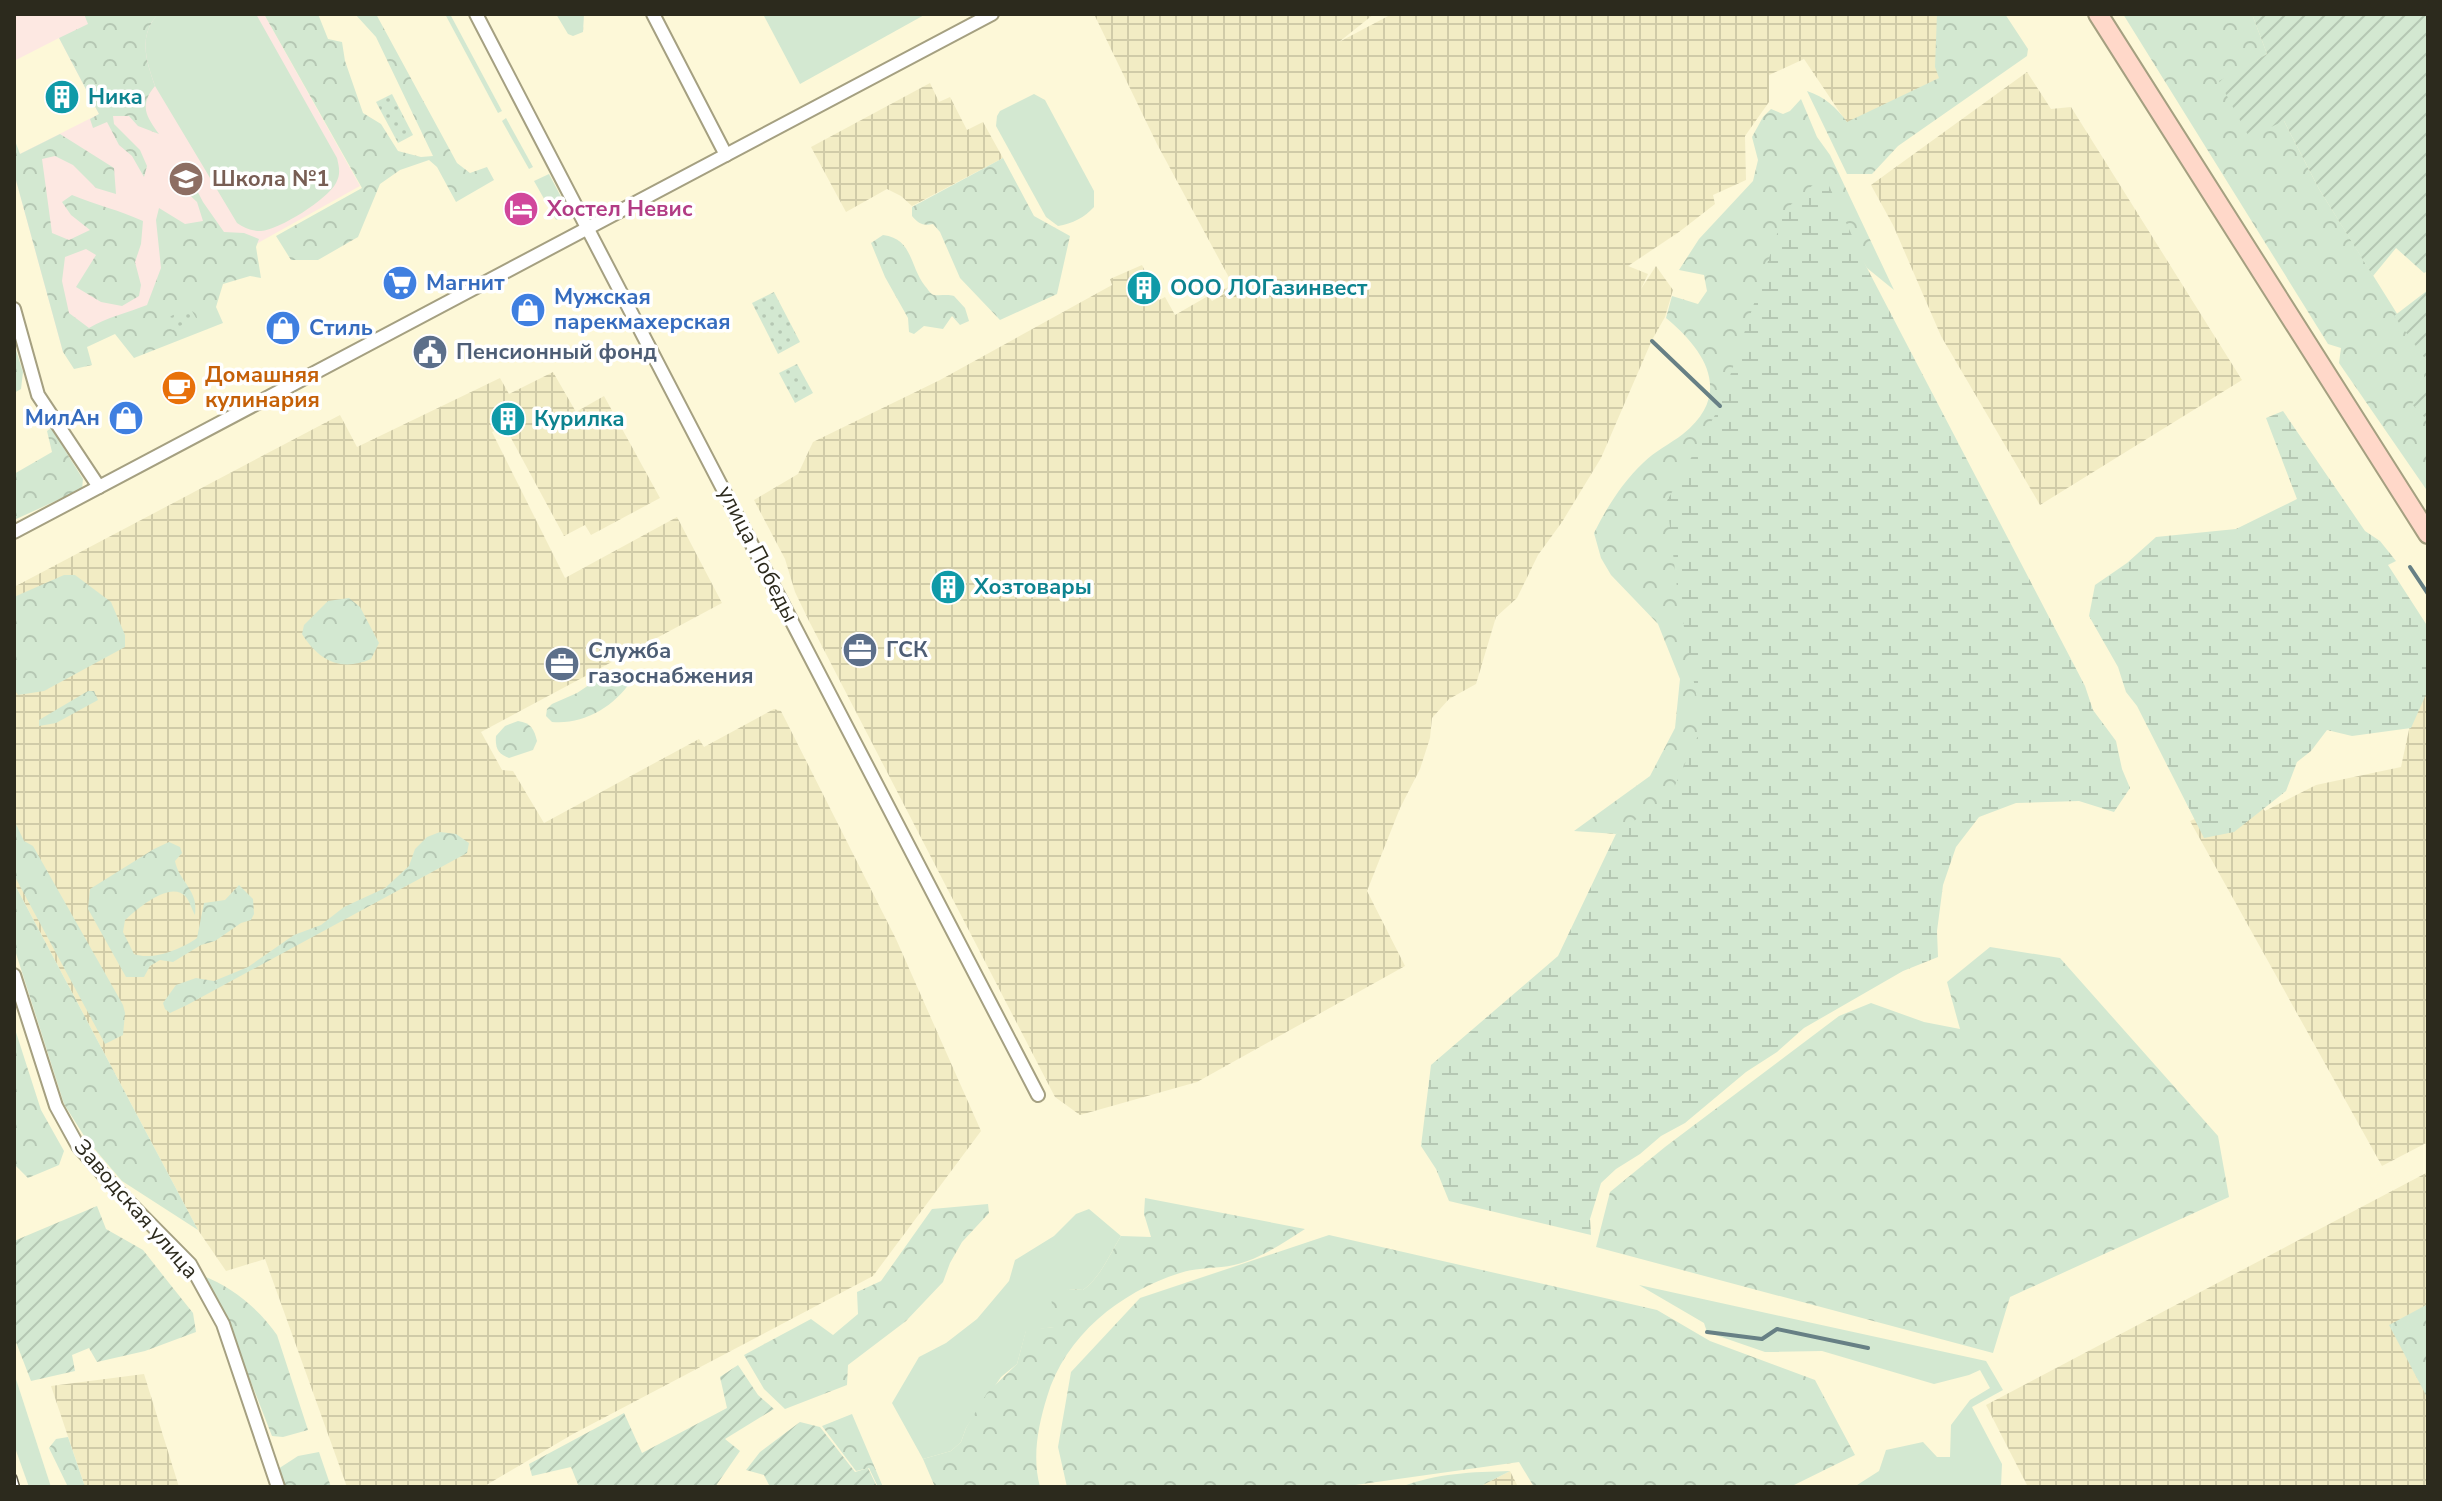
<svg xmlns="http://www.w3.org/2000/svg" width="2442" height="1501" viewBox="0 0 2442 1501" font-family="'Nunito Sans',sans-serif">
	<defs>
		<pattern id="industrial-grid" width="8" height="8" patternUnits="userSpaceOnUse" patternTransform="scale(2)"><rect width="8" height="8" fill="#f2ecc4"/><path d="M0 4h8M4 0v8" fill="none" stroke="#d0cba8"/></pattern>
		<pattern id="forest-crowns" width="20" height="18" patternUnits="userSpaceOnUse" patternTransform="scale(2)"><rect width="20" height="18" fill="#d3e8d1"/><path d="M2 6a3 3 0 1 1 6 0M12 15a3 3 0 1 1 6 0" fill="none" stroke="#b5c7b3"/></pattern>
		<pattern id="wetland-marsh" width="20" height="14" patternUnits="userSpaceOnUse" patternTransform="scale(2)"><rect width="20" height="14" fill="#d3e8d1"/><path d="M1 5h8M5 5V1M11 12h8M15 12V8" fill="none" stroke="#b5c7b3"/></pattern>
		<pattern id="park-dots" width="8" height="8" patternUnits="userSpaceOnUse" patternTransform="scale(2)"><rect width="8" height="8" fill="#d3e8d1"/><path d="M2 2h.1M6 6h.1" fill="none" stroke="#b5c7b3" stroke-width="1.8" stroke-linecap="round"/></pattern>
		<pattern id="garden-furrows" width="10" height="10" patternUnits="userSpaceOnUse" patternTransform="scale(2)"><rect width="10" height="10" fill="#d3e8d1"/><path d="M-1 1l2-2M0 10L10 0M9 11l2-2" fill="none" stroke="#b5c7b3"/></pattern>
	</defs>
	<rect width="100%" height="100%" fill="#fdf8d8"/>
	<g fill="url(#industrial-grid)">
		<polygon points="1094,14 1374,14 1339,42 1392,14 1952,14 1940,78 1847,123 1804,59 1769,75 1769,102 1745,136 1746,180 1713,195 1715,204 1679,232 1628,266 1648,274 1641,289 1656,266 1673,290 1665,317 1652,340 1601,458 1562,522 1538,555 1517,598 1496,617 1476,684 1449,699 1432,718 1430,738 1420,769 1400,808 1367,891 1405,966 1197,1082 1080,1115 1055,1097 809,621 795,592 785,559 754,500 798,474 813,442 940,380 1112,285 1110,279 1142,265 1159,300 1165,297 1175,315 1208,296 1212,301 1224,294 1222,290 1233,285 1157,144"/>
		<polygon points="2027,72 2051,109 2071,107 2242,380 2040,505 1941,336 1893,225 1871,185"/>
		<polygon points="930,83 939,102 950,97 967,130 983,122 1003,158 912,206 901,196 887,189 846,212 811,147"/>
		<polygon points="553,372 576,412 604,396 660,498 591,535 585,525 564,536 505,427 492,432 565,578 677,517 722,603 481,732 502,770 513,771 544,823 699,739 704,747 774,709 781,711 896,939 981,1131 873,1276 573,1434 483,1487 347,1487 265,1259 226,1271 198,1230 14,883 14,587 340,415 357,447 500,378 509,394"/>
		<polygon points="2428,688 2428,1142 2382,1166 2190,821 2252,795 2265,811 2316,785 2401,767 2416,697"/>
		<polygon points="2428,1172 2428,1487 2028,1487 1986,1405"/>
		<polygon points="144,1374 179,1487 85,1487 51,1386"/>
		<polygon points="1510,1471 1518,1487 1479,1487"/>
	</g>
	<polygon fill="#fde8e2" points="14,14 264,14 360,186 63,352 14,173 14,157 99,114 59,38 14,61"/>
	<g fill="#d3e8d1">
		<path d="M158 14H256L337 158C339 167 341 174 336 183 328 199 279 230 261 231 251 231 244 228 237 223L155 86C146 60 138 36 158 14Z"/>
		<polygon points="445,14 450,14 502,111 498,113"/>
		<polygon points="763,14 926,14 800,84"/>
		<path d="M1034 94 1045 100 1094 191V207C1085 217 1072 224 1058 226L1046 217 996 126 997 116 1000 111Z"/>
		<polygon points="506,118 533,167 529,169 502,121"/>
		<path d="M1089 1209 1121 1236C1109 1255 1101 1277 1083 1290L1068 1289 1054 1327 1026 1331 1017 1364 1001 1377 966 1428 961 1442 951 1451 923 1459 892 1403 919 1357 946 1343 977 1319 1009 1281 1015 1260 1054 1236 1076 1214Z"/>
		<polygon points="1639,1285 1986,1361 2003,1390 1972,1407 2002,1464 2001,1486 1854,1487 1879,1471 1886,1450 1923,1442 1937,1457 1950,1457 1951,1425 1970,1400 1990,1388 1980,1370 1969,1375 1934,1384 1822,1351 1765,1352 1707,1332 1704,1323"/>
		<polygon points="14,1373 51,1487 29,1487 14,1445"/>
	</g>
	<g fill="url(#forest-crowns)">
		<path d="M84 14H158C138 36 146 60 155 86 139 105 146 116 159 134L138 126 129 116H113L114 124 140 150 147 166 144 177 132 156 119 145 107 122 93 128 90 119 99 114 59 38 88 24Z"/>
		<polygon points="264,14 318,14 328,39 342,42 345,61 363,113 381,124 398,151 421,157 433,156 376,37 355,14 376,14 457,163 470,173 487,167 494,180 456,202 437,167 429,160 400,170 380,184 358,237 318,260 291,260 276,236 362,188"/>
		<polygon points="556,14 584,14 583,32 573,36 568,34"/>
		<path d="M1937 14H2005L2028 49 2027 56 1898 146 1872 174H1847L1807 91C1825 97 1836 107 1847 122L1939 78 1935 67Z"/>
		<polygon points="2123,14 2252,14 2267,54 2220,82 2284,121 2319,189 2426,360 2428,492 2339,363 2341,348 2328,344"/>
		<path d="M1801 99 1817 137 1830 155 1894 290 1867 268 1850 238 1741 642 1682 811 1616 834 1574 831 1650 776 1675 728 1680 679 1658 624 1611 575 1601 558 1594 533C1607 507 1622 483 1643 463 1655 451 1670 444 1683 434 1733 394 1706 351 1666 318L1672 296 1698 304 1707 291 1704 275 1679 270 1699 239 1753 181 1758 160 1752 137 1763 117 1771 109 1783 114 1790 111Z"/>
		<path d="M60 134 114 168 116 194 96 188 73 165 55 156 42 159 52 233 69 240 90 230 71 215 62 202 72 195C96 205 119 210 143 221L141 244 135 262 141 285 139 296 122 306 101 302 76 287 96 255 86 249 65 257 62 281 69 313 89 328C107 317 127 313 147 305L161 268 156 220 159 208 185 224 203 221 197 202 183 189 181 177 189 175 203 202 224 232 244 233 259 239 256 247 261 278 250 276 223 284 216 307 223 323 134 358 115 334 87 347 92 365 74 369 63 352 14 173V138L20 154Z"/>
		<path d="M1003 158 1034 216 1070 236 1057 294 1000 320 960 278 940 232 933 224C923 226 919 224 912 216V207Z"/>
		<polygon points="549,174 567,208 564,216 556,220 534,181"/>
		<path d="M883 235C913 239 909 265 925 286 928 289 930 294 934 295 941 296 947 294 954 296L965 308 969 321 960 325 952 316 943 329 924 326 914 334 909 332 908 318 885 277 871 243Z"/>
		<polygon points="14,344 23,372 21,389 14,393"/>
		<polygon points="51,428 83,479 82,489 14,520 14,474 52,452 47,431"/>
		<polygon points="64,575 75,575 111,602 125,635 125,647 44,691 18,695 14,689 14,597"/>
		<path d="M349 598 360 607 379 643 371 659C341 672 319 661 302 634L304 625 328 601Z"/>
		<path d="M621 670 631 681C614 707 583 725 552 722L546 716 547 709 552 704 577 693 604 675Z"/>
		<polygon points="88,691 94,691 98,700 56,723 39,726 39,720"/>
		<path d="M518 721C531 723 534 729 537 741L533 750 509 758C498 754 495 748 496 736L505 726Z"/>
		<polygon points="14,820 24,841 33,846 123,1005 125,1013 123,1035 105,1044 14,875"/>
		<polygon points="440,832 456,834 469,843 467,853 187,1005 170,1013 165,1009 163,1003 176,985 196,978 214,981 248,967 294,935 321,925 344,907 385,888 409,866 415,849 427,837"/>
		<path d="M169 842 180 847 182 853 175 861C179 882 199 890 195 915 192 910 190 902 186 897 171 879 137 909 125 920L123 932 134 954C152 961 182 949 197 938L204 903 225 900 239 885 253 899 254 914 251 920 241 923 215 941 201 945 173 962 160 960 150 966 144 977H126L88 909 90 889 154 849Z"/>
		<polygon points="14,883 198,1230 122,1181 86,1139 64,1104 14,947"/>
		<polygon points="1990,947 2060,958 2218,1136 2229,1197 2010,1297 1993,1353 1596,1247 1610,1192 1665,1147 1839,1016 1871,1003 1924,1022 1960,1029 1947,982"/>
		<polygon points="14,1026 41,1110 64,1151 59,1165 28,1178 14,1164"/>
		<path d="M1145 1198 1305 1229C1283 1243 1260 1259 1234 1265 1217 1269 1197 1267 1180 1273 1120 1292 1065 1336 1047 1397 1038 1426 1032 1457 1040 1487H935L923 1459 951 1451 961 1442 966 1428 987 1393 1017 1364 1026 1330 1054 1327 1051 1295 1068 1289 1083 1290C1101 1277 1109 1255 1121 1236L1151 1237 1144 1214Z"/>
		<polygon points="988,1204 989,1213 962,1242 950,1263 943,1282 906,1321 848,1365 847,1385 785,1409 764,1389 744,1355 811,1319 833,1335 858,1314 857,1292 881,1281 932,1209"/>
		<polygon points="1329,1235 1657,1310 1710,1341 1815,1380 1855,1455 1790,1487 1534,1487 1519,1462 1341,1487 1067,1487 1058,1447 1071,1372 1140,1298"/>
		<path d="M203 1276C231 1286 260 1310 277 1335L308 1430 283 1437 272 1436 226 1318Z"/>
		<polygon points="2428,1304 2428,1399 2389,1325"/>
		<polygon points="852,1414 883,1487 878,1487 869,1468 856,1471 822,1426"/>
		<polygon points="68,1437 85,1487 68,1487 49,1448 56,1439"/>
		<polygon points="319,1452 331,1487 284,1487 278,1469 298,1456"/>
		<path d="M1510 1471 1479 1487H1401C1437 1473 1472 1472 1510 1471Z"/>
	</g>
	<g fill="url(#wetland-marsh)">
		<polygon points="1824,175 1867,268 2085,686 2093,710 2116,741 2122,769 2130,788 2114,812 2079,801 2016,803 1979,817 1956,847 1943,885 1937,931 1938,957 1903,971 1804,1028 1777,1052 1746,1072 1685,1123 1661,1136 1640,1154 1616,1169 1601,1183 1590,1219 1591,1235 1449,1201 1436,1169 1421,1146 1431,1065 1558,956 1616,834 1671,794 1702,727 1677,588 1667,501 1720,406 1785,210"/>
		<polygon points="2283,411 2365,531 2380,541 2396,561 2388,565 2428,627 2428,690 2411,728 2352,736 2327,730 2311,751 2297,762 2286,791 2234,832 2204,838 2137,706 2126,692 2118,667 2089,616 2095,585 2127,563 2156,537 2236,529 2297,499 2266,418"/>
	</g>
	<g fill="url(#park-dots)">
		<polygon points="392,94 413,135 398,143 376,102"/>
		<polygon points="774,292 800,342 778,354 752,303"/>
		<polygon points="189,306 196,318 172,330 166,319"/>
		<polygon points="797,364 813,393 795,403 779,373"/>
	</g>
	<g fill="url(#garden-furrows)">
		<polygon points="2252,14 2428,14 2428,271 2424,273 2396,248 2373,276 2319,189 2284,121 2249,137 2219,81 2267,54"/>
		<polygon points="2428,290 2428,421 2412,404 2423,385 2426,360 2394,316"/>
		<polygon points="97,1206 106,1229 143,1250 169,1283 193,1313 196,1332 145,1351 97,1362 89,1348 72,1355 75,1371 31,1381 14,1337 14,1241"/>
		<polygon points="738,1365 758,1395 774,1409 725,1439 740,1451 715,1487 579,1487 571,1467 532,1476 529,1464 624,1413 642,1453 727,1408 720,1377"/>
		<polygon points="800,1422 820,1427 855,1472 868,1468 877,1487 770,1487 764,1475 746,1470 760,1452"/>
	</g>
	<g fill="none" stroke-linecap="round" stroke-linejoin="round">
		<g stroke="#678085" stroke-width="4">
			<polyline points="1652,341 1720,406"/>
			<polyline points="2410,567 2428,594"/>
			<polyline points="1707,1332 1762,1339 1777,1329 1868,1348"/>
		</g>
		<defs>
			<g id="minor">
				<polyline points="476,14 1038,1095"/>
				<polyline points="653,14 726,155"/>
				<polyline points="14,309 38,395 99,487"/>
				<polyline points="14,532 992,14"/>
				<polyline points="14,975 56,1106 78,1146 116,1189 190,1264 223,1324 278,1487"/>
			</g>
			<polyline id="secondary" points="2098,14 2428,534"/>
		</defs>
		<use href="#minor" stroke="#a5a081" stroke-width="16"/>
		<use href="#secondary" stroke="#a5a081" stroke-width="22"/>
		<use href="#minor" stroke="#fff" stroke-width="12"/>
		<use href="#secondary" stroke="#ffd8c9" stroke-width="18"/>
		<defs>
			<polyline id="rail" points="14,1477 17,1487"/>
		</defs>
		<use href="#rail" stroke="#5e5b4a" stroke-width="7"/>
		<use href="#rail" stroke="#fff" stroke-width="4" stroke-dasharray="12" stroke-linecap="butt"/>
	</g>
	<defs>
		<symbol id="building-disc" viewBox="-11 -11 22 22"><circle r="9.5" fill="#0f9aa8" stroke="#fff"/><path d="M-4-6H4V6H1V3H-1V6H-4ZM-2.5-4.3h1.7v1.8h-1.7ZM.8-4.3h1.7v1.8H.8ZM-2.5-1h1.7V.8h-1.7ZM.8-1h1.7V.8H.8Z" fill="#fff"/></symbol>
		<symbol id="school-disc" viewBox="-11 -11 22 22"><circle r="9.5" fill="#8d6e63" stroke="#fff"/><path d="M0-5L7-2L0 1L-7-2ZM-4 1L0 2.5L4 1V4Q0 6-4 4Z" fill="#fff"/></symbol>
		<symbol id="hotel-disc" viewBox="-11 -11 22 22"><circle r="9.5" fill="#d1479c" stroke="#fff"/><path d="M-6-4.5h1.5V1H6V5H4.5V3h-9V5H-6ZM-4 0a1.8 1.8 0 1 1 3.6 0ZM.5 0V-2.5h3Q6-2.5 6 0Z" fill="#fff"/></symbol>
		<symbol id="supermarket-disc" viewBox="-11 -11 22 22"><circle r="9.5" fill="#3f7fe0" stroke="#fff"/><path d="M-6-5.5h2.5l.6 2H6L4.5 2H-2.5L-4.4-4H-6ZM-1.5 3.2a1.3 1.3 0 1 0 .1 0ZM3 3.2a1.3 1.3 0 1 0 .1 0Z" fill="#fff"/></symbol>
		<symbol id="shop-disc" viewBox="-11 -11 22 22"><circle r="9.5" fill="#3f7fe0" stroke="#fff"/><path d="M-5-2.5h2.3a2.7 3.5 0 0 1 5.4 0H5L5.5 6h-11ZM-1.5-2.5h3a1.5 2.3 0 0 0-3 0Z" fill="#fff"/></symbol>
		<symbol id="civic-disc" viewBox="-11 -11 22 22"><circle r="9.5" fill="#5c6f8a" stroke="#fff"/><path d="M-.6-6.5H3V-4.5H.6V-3L4-1V1h2V6H-6V1h2V-1L-.6-3ZM-1.2 2.5V6h2.4V2.5Z" fill="#fff"/></symbol>
		<symbol id="cafe-disc" viewBox="-11 -11 22 22"><circle r="9.5" fill="#e8710a" stroke="#fff"/><path d="M-5.5-4.5H6V0H3Q3 3.5 0 3.5H-2.5Q-5.5 3.5-5.5 0ZM3-3.2v2h1.7v-2ZM-6 4.5H4V6H-6Z" fill="#fff"/></symbol>
		<symbol id="office-disc" viewBox="-11 -11 22 22"><circle r="9.5" fill="#5c6f8a" stroke="#fff"/><path d="M-6-3h4V-5.5h4V-3h4V5H-6ZM-1-4.5V-3h2v-1.5ZM-6 0V1H6V0Z" fill="#fff"/></symbol>
	</defs>
	<g fill-rule="evenodd">
		<use href="#building-disc" x="42" y="77" width="40" height="40"/>
		<use href="#school-disc" x="166" y="159" width="40" height="40"/>
		<use href="#hotel-disc" x="501" y="189" width="40" height="40"/>
		<use href="#supermarket-disc" x="380" y="263" width="40" height="40"/>
		<use href="#building-disc" x="1124" y="268" width="40" height="40"/>
		<use href="#shop-disc" x="508" y="290" width="40" height="40"/>
		<use href="#shop-disc" x="263" y="308" width="40" height="40"/>
		<use href="#civic-disc" x="410" y="332" width="40" height="40"/>
		<use href="#cafe-disc" x="159" y="368" width="40" height="40"/>
		<use href="#shop-disc" x="106" y="398" width="40" height="40"/>
		<use href="#building-disc" x="488" y="399" width="40" height="40"/>
		<use href="#building-disc" x="928" y="567" width="40" height="40"/>
		<use href="#office-disc" x="840" y="630" width="40" height="40"/>
		<use href="#office-disc" x="542" y="644" width="40" height="40"/>
	</g>
	<g text-anchor="middle" dominant-baseline="central" stroke-width="7" stroke-linejoin="round" paint-order="stroke">
		<g font-size="22" font-weight="bold" fill="#0d838f" stroke="#fff" text-anchor="start">
			<text x="88" y="97">Ника</text>
			<text x="1170" y="288">ООО ЛОГазинвест</text>
			<text x="534" y="419">Курилка</text>
			<text x="974" y="587">Хозтовары</text>
		</g>
		<g font-size="22" font-weight="bold" fill="#785e54" stroke="#fff" text-anchor="start">
			<text x="212" y="179">Школа №1</text>
		</g>
		<g font-size="22" font-weight="bold" fill="#b23c85" stroke="#fff" text-anchor="start">
			<text x="547" y="209">Хостел Невис</text>
		</g>
		<g font-size="22" font-weight="bold" fill="#366cbe" stroke="#fff" text-anchor="start">
			<text x="426" y="283">Магнит</text>
			<text x="554" y="297">Мужская<tspan x="554" dy="25">парекмахерская</tspan></text>
			<text x="309" y="328">Стиль</text>
			<text x="100" y="418" text-anchor="end">МилАн</text>
		</g>
		<g font-size="22" font-weight="bold" fill="#4e5e75" stroke="#fff" text-anchor="start">
			<text x="456" y="352">Пенсионный фонд</text>
			<text x="886" y="650">ГСК</text>
			<text x="588" y="651">Служба<tspan x="588" dy="25">газоснабжения</tspan></text>
		</g>
		<g font-size="22" font-weight="bold" fill="#c56008" stroke="#fff" text-anchor="start">
			<text x="205" y="375">Домашняя<tspan x="205" dy="25">кулинария</tspan></text>
		</g>
		<g font-size="22" fill="#2c2a1d" stroke="#fff">
			<text transform="translate(758 554) rotate(63)">улица Победы</text>
			<text transform="translate(136 1209) rotate(49)">Заводская улица</text>
		</g>
	</g>
	<rect width="2442" height="1501" fill="none" stroke="#2c2a1d" stroke-width="32"/>
</svg>
